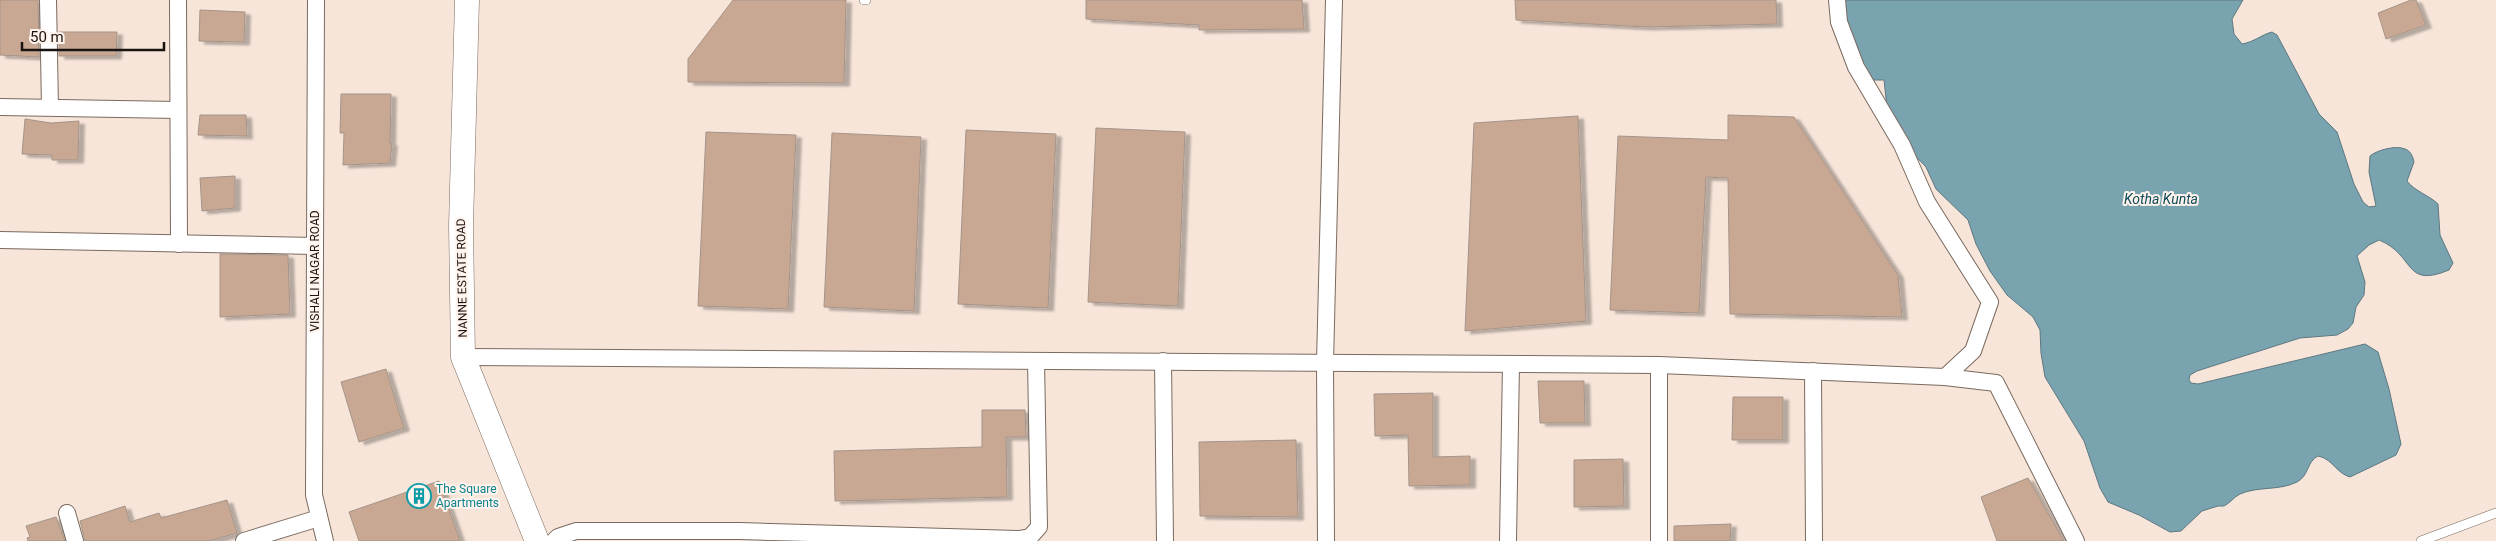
<svg xmlns="http://www.w3.org/2000/svg" width="2496" height="541" viewBox="0 0 2496 541" font-family="Roboto,sans-serif">
	<defs>
		<filter id="shadow"><feDropShadow dx="5.5" dy="3" stdDeviation="1" flood-color="#0004"/></filter>
	</defs>
	<rect width="100%" height="100%" fill="#f7e5d9"/>
	<path fill="#7aa3b0" stroke="#5d7880" d="M1845 0H2243L2232 19 2234 34 2242 44C2254 42 2261 35 2272 32L2277 35 2319 114 2337 132 2354 184 2363 202 2369 207 2376 206 2369 172 2370 156C2377 150 2396 145 2405 149 2411 151 2413 157 2414 162L2407 181C2413 190 2430 196 2438 204L2440 235 2453 263 2449 270C2403 289 2416 255 2379 240L2369 245 2357 256 2365 282 2364 295 2356 307 2353 323 2348 329 2337 335 2300 338 2197 371 2190 375 2189 380 2191 383 2198 384 2365 344 2378 352 2389 389 2401 444 2396 455 2350 477C2336 473 2333 459 2318 456 2307 461 2309 476 2297 482 2279 491 2258 486 2240 494 2234 497 2230 503 2224 506H2218L2202 511 2181 531 2170 532 2139 515 2108 502 2100 488 2084 441 2045 377 2041 353 2040 330 2033 317 2007 295 1990 271 1976 244 1968 220 1936 189 1926 167 1905 145 1887 107 1884 80H1872C1851 61 1846 27 1845 0Z"/>
	<g fill="#c8a893" stroke="#a59489" filter="url(#shadow)">
		<polygon points="0,0 38,0 39,57 0,55"/>
		<polygon points="733,0 846,0 844,83 688,82 688,59"/>
		<polygon points="1086,0 1302,0 1304,29 1199,30 1199,25 1086,19"/>
		<polygon points="1515,0 1776,0 1777,24 1647,27 1516,20"/>
		<polygon points="2411,0 2416,0 2426,25 2386,39 2378,13"/>
		<polygon points="200,10 245,12 244,42 199,41"/>
		<polygon points="59,32 117,32 116,56 59,56"/>
		<polygon points="341,94 391,94 390,143 392,143 390,163 343,165 344,133 340,133"/>
		<polygon points="200,115 246,115 247,136 198,135"/>
		<polygon points="1728,115 1794,117 1898,275 1902,317 1730,314 1728,178 1706,177 1699,313 1610,310 1618,136 1728,140"/>
		<polygon points="1578,116 1586,321 1465,331 1474,123"/>
		<polygon points="25,119 51,123 79,121 78,160 52,160 52,155 22,154"/>
		<polygon points="1096,128 1185,132 1178,306 1088,302"/>
		<polygon points="966,130 1056,134 1048,308 958,304"/>
		<polygon points="706,132 796,135 788,309 698,306"/>
		<polygon points="832,133 921,137 914,311 824,307"/>
		<polygon points="235,176 235,208 202,211 200,178"/>
		<polygon points="220,254 288,255 290,314 220,317"/>
		<polygon points="386,369 404,428 359,442 341,382"/>
		<polygon points="1538,381 1584,381 1585,423 1540,423"/>
		<polygon points="1433,393 1433,457 1470,456 1470,485 1409,486 1408,435 1375,436 1374,394"/>
		<polygon points="1733,397 1783,397 1783,440 1732,440"/>
		<polygon points="982,410 1025,410 1026,437 1006,437 1007,497 835,501 834,451 982,447"/>
		<polygon points="1296,440 1298,517 1200,516 1199,442"/>
		<polygon points="1623,459 1624,506 1574,507 1574,460"/>
		<polygon points="2028,478 2064,541 1997,541 1981,497"/>
		<polygon points="439,481 460,541 359,541 349,512"/>
		<polygon points="227,500 237,533 209,541 85,541 80,521 125,506 130,522 159,513 161,518"/>
		<polygon points="56,517 65,541 28,541 27,538 30,537 26,526"/>
		<polygon points="1731,524 1730,541 1674,541 1674,526"/>
	</g>
	<g fill="none" stroke-linecap="round" stroke-linejoin="round">
		<defs>
			<g id="lane">
				<polyline points="864,0 866,0"/>
				<polyline points="2421,541 2496,513"/>
			</g>
			<g id="street">
				<polyline points="48,0 50,107"/>
				<polyline points="178,0 179,244"/>
				<polyline points="316,0 314,495 325,541"/>
				<polyline points="1837,0 1839,22 1856,67 1902,145 1927,202 1990,302 1973,351 1945,377"/>
				<polyline points="0,107 178,110"/>
				<polyline points="0,240 315,246"/>
				<polyline points="463,357 1659,365 1945,377 1996,383 2076,541"/>
				<polyline points="1163,361 1165,541"/>
				<polyline points="1659,365 1659,541"/>
				<polyline points="1813,371 1814,541"/>
				<polyline points="67,513 75,541"/>
				<polyline points="244,541 319,518"/>
				<polyline points="554,541 558,537 576,531 740,531 1019,539 1030,537 1039,527 1036,361"/>
				<polyline points="1326,541 1325,363 1334,0"/>
				<polyline points="1508,541 1511,364"/>
			</g>
			<polyline id="secondary" points="467,0 461,226 463,357 537,541"/>
		</defs>
		<use href="#lane" stroke="#7a6a5f" stroke-width="10"/>
		<use href="#street" stroke="#7a6a5f" stroke-width="18"/>
		<use href="#secondary" stroke="#7a6a5f" stroke-width="25"/>
		<use href="#lane" stroke="#fff" stroke-width="9"/>
		<use href="#street" stroke="#fff" stroke-width="16"/>
		<use href="#secondary" stroke="#fff" stroke-width="24"/>
	</g>
	<defs>
		<symbol id="building-ring" viewBox="-11 -11 22 22"><circle r="9.5" fill="#fff3ec" stroke="#0f9aa8" stroke-width="1.5"/><path d="M-4-6H4V6H1V3H-1V6H-4ZM-2.5-4.3h1.7v1.8h-1.7ZM.8-4.3h1.7v1.8H.8ZM-2.5-1h1.7V.8h-1.7ZM.8-1h1.7V.8H.8Z" fill="#0f9aa8"/></symbol>
	</defs>
	<g fill-rule="evenodd">
		<use href="#building-ring" x="405" y="482" width="28" height="28"/>
	</g>
	<g text-anchor="middle" dominant-baseline="central" stroke-width="4" stroke-linejoin="round" paint-order="stroke">
		<g font-size="12" fill="#1a1410" stroke="#fff3ec">
			<text transform="translate(315 271) rotate(-90)">VISHALI NAGAR ROAD</text>
			<text transform="translate(462 278) rotate(-91)">NANNE ESTATE ROAD</text>
		</g>
		<g font-size="12" fill="#0d838f" stroke="#fff3ec" text-anchor="start">
			<text x="436" y="489">The Square<tspan x="436" dy="14">Apartments</tspan></text>
		</g>
		<g font-size="14" font-style="italic" fill="#0f4b5a" stroke="#fff3ec">
			<text x="2161" y="199">Kotha Kunta</text>
		</g>
	</g>
	<path d="M22 42v8h142v-8" fill="none" stroke="#1a1410" stroke-width="2.5"/>
	<text x="30" y="42" font-size="15" fill="#1a1410" stroke="#fff3ec" stroke-width="4" paint-order="stroke">50 m</text>
</svg>
